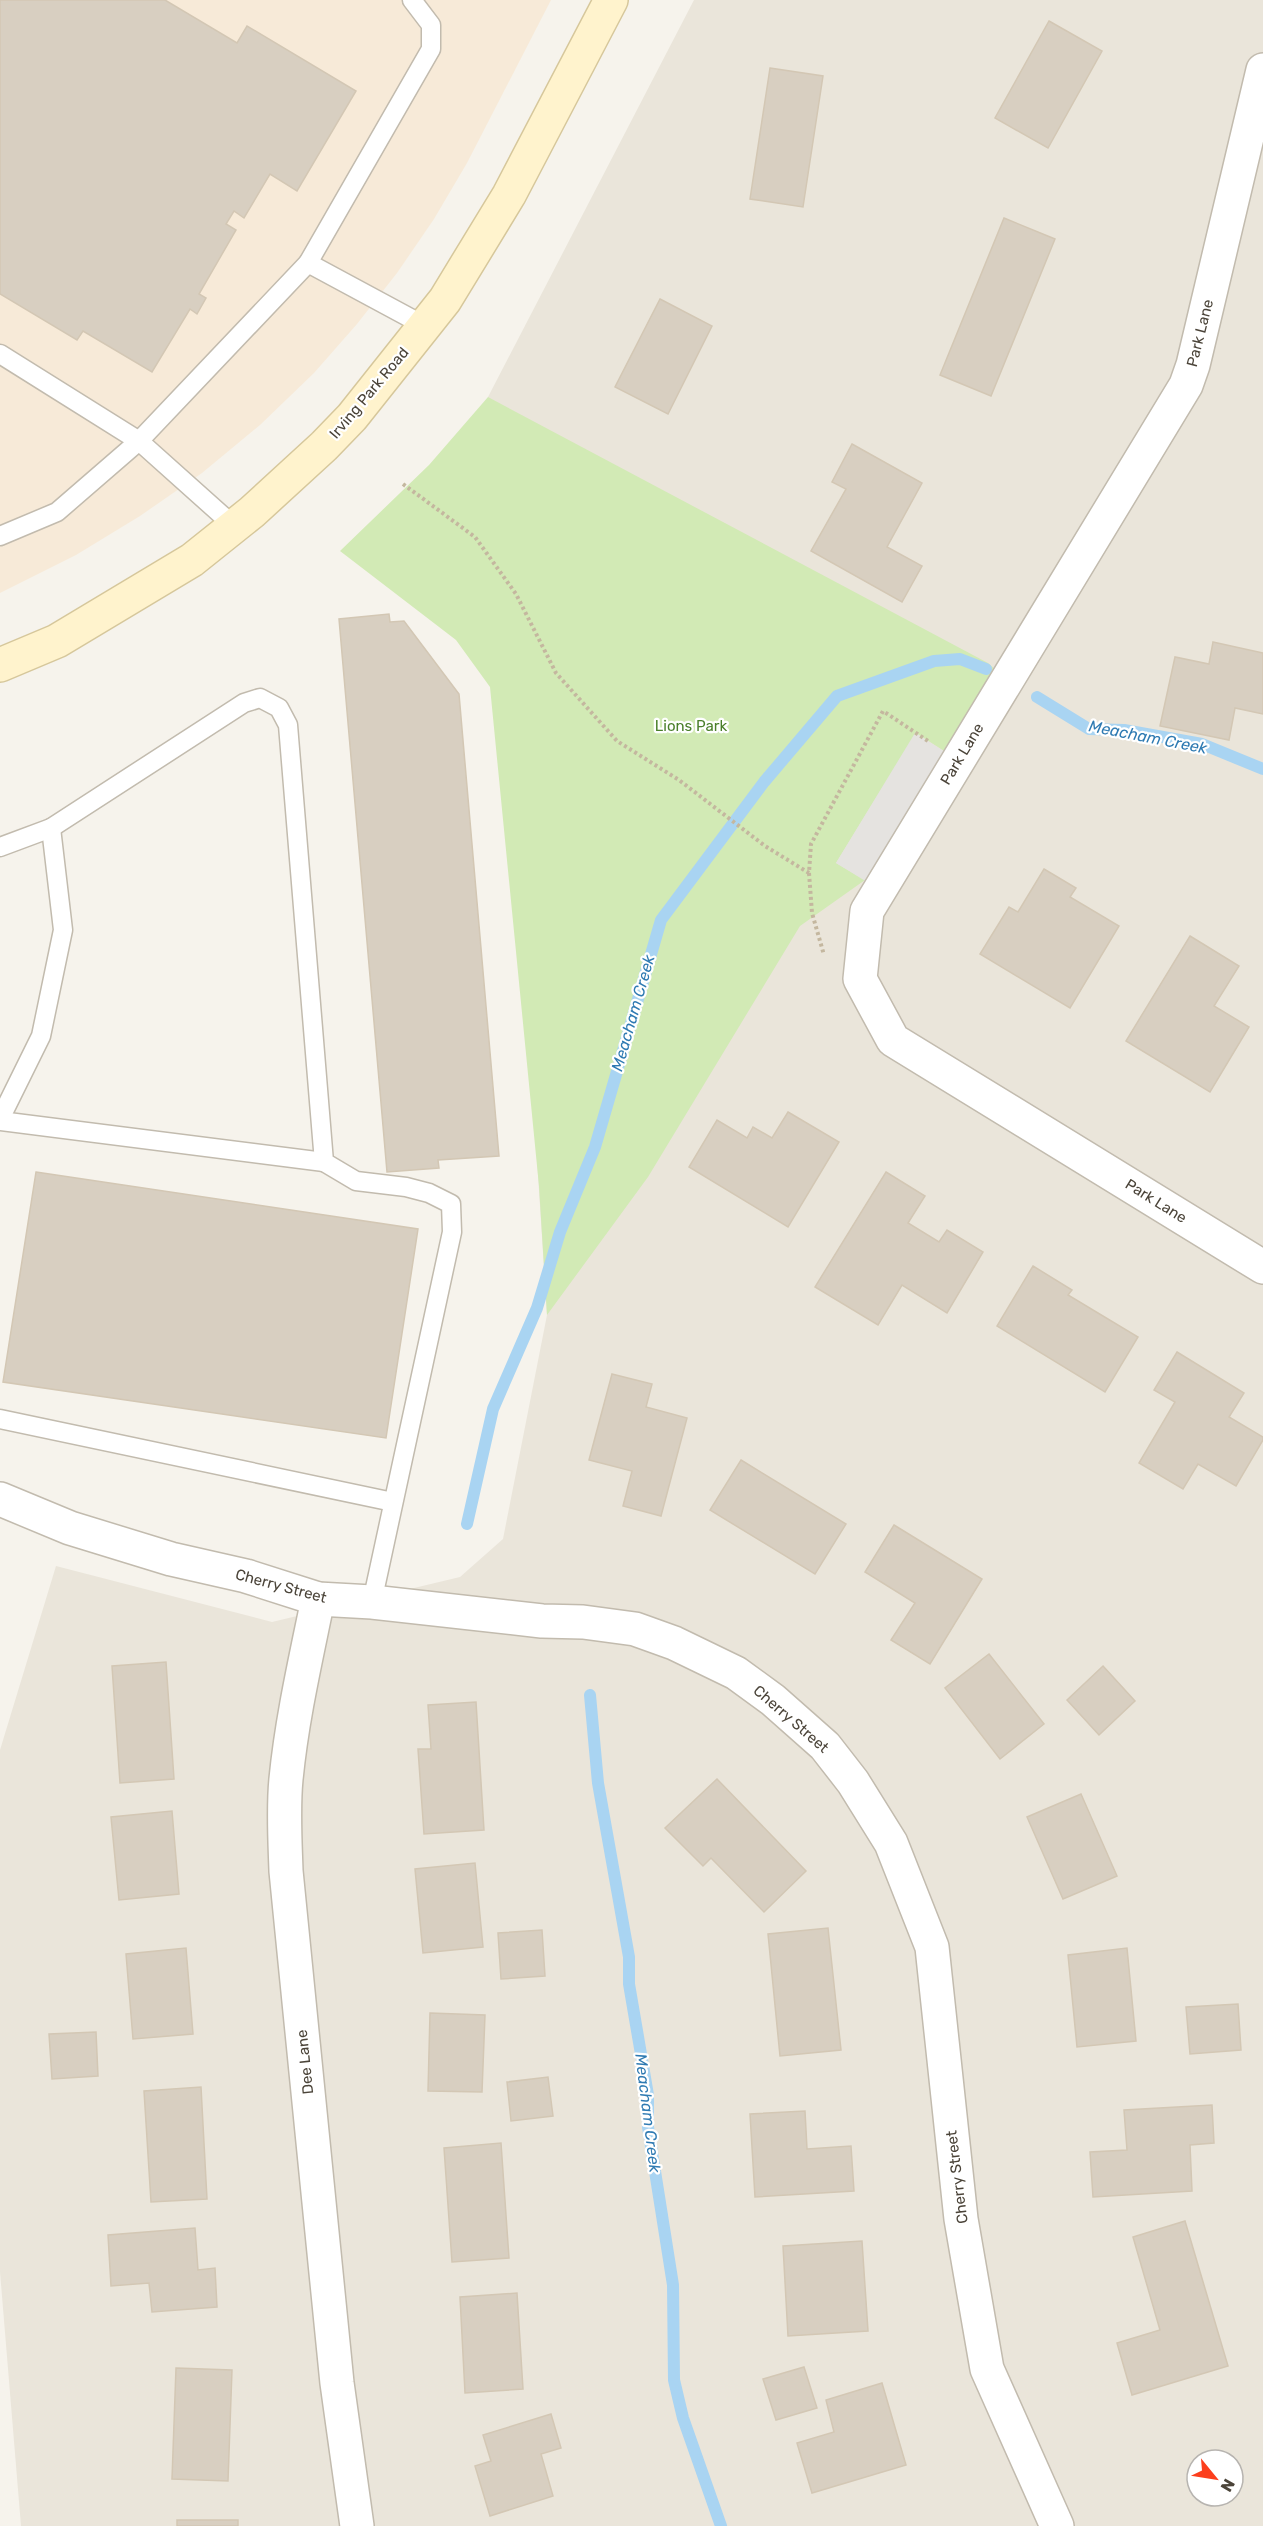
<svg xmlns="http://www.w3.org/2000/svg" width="1263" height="2526" viewBox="0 0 1263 2526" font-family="Rubik,sans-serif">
	<rect width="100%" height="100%" fill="#f6f3ec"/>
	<path fill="#eae5da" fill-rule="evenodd" d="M694 0H1263V2526H21L0 2272V1750L56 1566 272 1622 460 1577 503 1539 547 1315 488 397ZM1197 2460H1233V2496H1197Z"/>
	<polygon fill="#f7ead8" points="0,0 551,0 467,163 434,219 397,273 357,324 314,373 260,425 202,473 140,516 76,555 0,593"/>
	<polygon fill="#d2eab5" points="488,397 988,663 1007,680 958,760 916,733 836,863 865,880 800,926 648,1177 547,1315 539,1186 490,687 456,640 340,551 429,465"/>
	<polygon fill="#e5e3e0" points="915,733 958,760 880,890 836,863"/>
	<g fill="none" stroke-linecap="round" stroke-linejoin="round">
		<g stroke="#a9d4f2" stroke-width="12">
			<polyline points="1037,697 1089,729 1124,730 1202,744 1263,769"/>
			<polyline points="467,1524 493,1409 537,1308 560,1232 595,1147 661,920 764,782 837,696 934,661 960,659 986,669"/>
			<polyline points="590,1695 598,1783 629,1957 629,1984 648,2095 648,2127 673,2285 674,2380 683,2418 721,2526"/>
		</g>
	</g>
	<g fill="#d8cfc1" stroke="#d3c7b4" stroke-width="1.5">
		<polygon points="0,0 165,0 237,43 247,26 356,91 297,191 270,174 244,218 234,211 226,224 236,230 199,294 206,298 197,314 190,309 152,372 83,331 77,340 0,294"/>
		<polygon points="1049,21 1102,51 1048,148 995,118"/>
		<polygon points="770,68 823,76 803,207 750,199"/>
		<polygon points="1004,218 1055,239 991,396 940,375"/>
		<polygon points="660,299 712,326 668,414 615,387"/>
		<polygon points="852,444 922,483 887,547 922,566 902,602 811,551 846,489 832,482"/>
		<polygon points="389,614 390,622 404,621 459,694 499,1156 438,1160 439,1168 387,1172 339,619"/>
		<polygon points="1213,642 1263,653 1263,714 1235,708 1229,740 1160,726 1175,657 1209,664"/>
		<polygon points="1044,869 1076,888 1070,897 1119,926 1070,1008 980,954 1009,907 1018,912"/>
		<polygon points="1190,936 1239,966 1214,1006 1249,1027 1210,1092 1126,1041"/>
		<polygon points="788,1112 839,1142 788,1227 689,1167 717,1120 747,1138 753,1127 772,1138"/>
		<polygon points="36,1172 418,1229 386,1438 3,1382"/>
		<polygon points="886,1172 925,1196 908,1223 939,1242 947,1230 983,1252 947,1313 902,1285 878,1325 815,1287"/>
		<polygon points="1033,1266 1072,1290 1068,1295 1138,1337 1105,1392 997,1326"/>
		<polygon points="1177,1352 1244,1393 1229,1417 1263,1437 1263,1440 1236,1486 1198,1464 1183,1489 1139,1463 1175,1402 1154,1390"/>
		<polygon points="612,1374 652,1384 646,1407 687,1418 661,1516 623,1506 632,1471 589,1460"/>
		<polygon points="741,1460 846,1524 815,1574 710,1510"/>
		<polygon points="894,1525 982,1579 930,1664 891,1640 915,1603 865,1572"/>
		<polygon points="989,1654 1044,1724 1000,1759 945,1688"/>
		<polygon points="166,1662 174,1779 120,1783 112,1666"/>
		<polygon points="1103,1666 1135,1701 1099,1735 1067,1700"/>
		<polygon points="476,1702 484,1830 424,1834 418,1749 431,1749 428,1705"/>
		<polygon points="717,1779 806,1871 764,1912 711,1858 703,1866 665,1828"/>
		<polygon points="1081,1794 1117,1876 1063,1899 1027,1817"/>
		<polygon points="172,1811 179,1894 119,1900 111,1817"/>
		<polygon points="475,1863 483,1947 423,1953 415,1869"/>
		<polygon points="828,1928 841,2050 780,2056 768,1934"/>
		<polygon points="542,1930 545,1976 501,1979 498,1933"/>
		<polygon points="186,1948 193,2034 133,2039 126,1954"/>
		<polygon points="1127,1948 1136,2041 1077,2047 1068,1955"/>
		<polygon points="1238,2004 1241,2050 1190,2054 1186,2007"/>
		<polygon points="430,2013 485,2015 482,2092 428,2091"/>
		<polygon points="96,2032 98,2076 52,2079 49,2034"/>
		<polygon points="548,2077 553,2116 511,2121 507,2082"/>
		<polygon points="201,2087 207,2199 151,2202 144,2091"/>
		<polygon points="1212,2105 1214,2143 1190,2145 1192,2191 1093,2197 1090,2152 1127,2150 1124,2110"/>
		<polygon points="805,2111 807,2149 851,2146 854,2191 755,2197 750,2114"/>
		<polygon points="501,2143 509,2258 452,2262 444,2148"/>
		<polygon points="1185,2221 1228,2366 1132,2395 1117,2343 1160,2330 1133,2237"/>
		<polygon points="195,2228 198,2270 215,2268 217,2307 152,2312 149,2283 111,2286 108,2235"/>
		<polygon points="862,2241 868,2331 788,2336 783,2246"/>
		<polygon points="517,2293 523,2389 465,2393 460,2297"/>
		<polygon points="804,2367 817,2408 776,2420 763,2379"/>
		<polygon points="176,2368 232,2370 228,2481 172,2479"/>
		<polygon points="882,2383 906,2465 812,2493 797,2443 834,2432 826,2400"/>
		<polygon points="551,2414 561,2448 541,2454 553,2496 490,2516 475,2466 491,2461 483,2435"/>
		<rect x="177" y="2520" width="61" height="6"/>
	</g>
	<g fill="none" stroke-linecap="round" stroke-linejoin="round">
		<defs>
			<g id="service">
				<polyline points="308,263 431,49 431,25 412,0"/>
				<polyline points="0,354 139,441 234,526"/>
				<polyline points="0,536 57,512 139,441 308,263 425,326"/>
				<polyline points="0,847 51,828 244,703 260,698 279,708 288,725 324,1162 356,1181 406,1187 429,1193 451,1204 452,1232 372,1602"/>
				<polyline points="0,1119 41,1036 63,930 51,828"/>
				<polyline points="0,1121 324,1162"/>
				<polyline points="0,1419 393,1502"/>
			</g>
			<g id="minor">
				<polyline points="1263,70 1193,365 1186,385 867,911 860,979 893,1040 1263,1267"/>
				<polyline points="0,1499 70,1528 171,1559 246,1576 318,1599 372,1602 542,1621 583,1622 635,1629 674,1643 736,1673 773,1700 825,1746 853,1782 891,1843 932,1947 961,2219 987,2369 1057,2526"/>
				<path d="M318 1599C306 1658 292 1718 286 1779 283 1809 285 1840 286 1871L337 2383 357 2526"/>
			</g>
			<polyline id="secondary" points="0,665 57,641 192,560 252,512 324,446 352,417 445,300 509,195 611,0"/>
		</defs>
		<use href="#service" stroke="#c2bbae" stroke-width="21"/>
		<use href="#minor" stroke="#c2bbae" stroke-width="36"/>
		<use href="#secondary" stroke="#d6c79b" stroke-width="36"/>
		<g stroke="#c4b79f" stroke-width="4" stroke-dasharray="3 3" stroke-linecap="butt">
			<polyline points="403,484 475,537 516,594 556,673 617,741 679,780 765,846 809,873 811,844 883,711 928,741"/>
			<polyline points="809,873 812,913 824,955"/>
		</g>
		<use href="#service" stroke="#fff" stroke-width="18"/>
		<use href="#minor" stroke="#fff" stroke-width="33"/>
		<use href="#secondary" stroke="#fff3cd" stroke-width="33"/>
	</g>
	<g text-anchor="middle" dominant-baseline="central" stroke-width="4.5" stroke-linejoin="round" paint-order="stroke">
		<g font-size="15" fill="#4b4439" stroke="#fff">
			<text transform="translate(1200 333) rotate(-76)">Park Lane</text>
			<text transform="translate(369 393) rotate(-50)">Irving Park Road</text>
			<text transform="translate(962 754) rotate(-59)">Park Lane</text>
			<text transform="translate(1156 1201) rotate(32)">Park Lane</text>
			<text transform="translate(281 1586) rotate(15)">Cherry Street</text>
			<text transform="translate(791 1719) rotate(41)">Cherry Street</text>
			<text transform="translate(305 2062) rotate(-96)">Dee Lane</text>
			<text transform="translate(957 2177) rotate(-97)">Cherry Street</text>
		</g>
		<g font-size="15" fill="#4a7f2a" stroke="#fff">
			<text x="691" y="726">Lions Park</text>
		</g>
		<g font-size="16" font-style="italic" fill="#2e7ab2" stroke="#fff">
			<text transform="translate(1148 737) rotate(11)">Meacham Creek</text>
			<text transform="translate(633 1013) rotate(-74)">Meacham Creek</text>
			<text transform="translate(648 2113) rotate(83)">Meacham Creek</text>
		</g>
	</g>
	<g transform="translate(1215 2478) rotate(120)"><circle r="28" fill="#ffffff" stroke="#b7b4b0" stroke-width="1.5"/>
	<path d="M0-4.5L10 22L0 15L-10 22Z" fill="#fc3f1d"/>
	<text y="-9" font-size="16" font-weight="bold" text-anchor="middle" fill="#4b4439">N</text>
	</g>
</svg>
